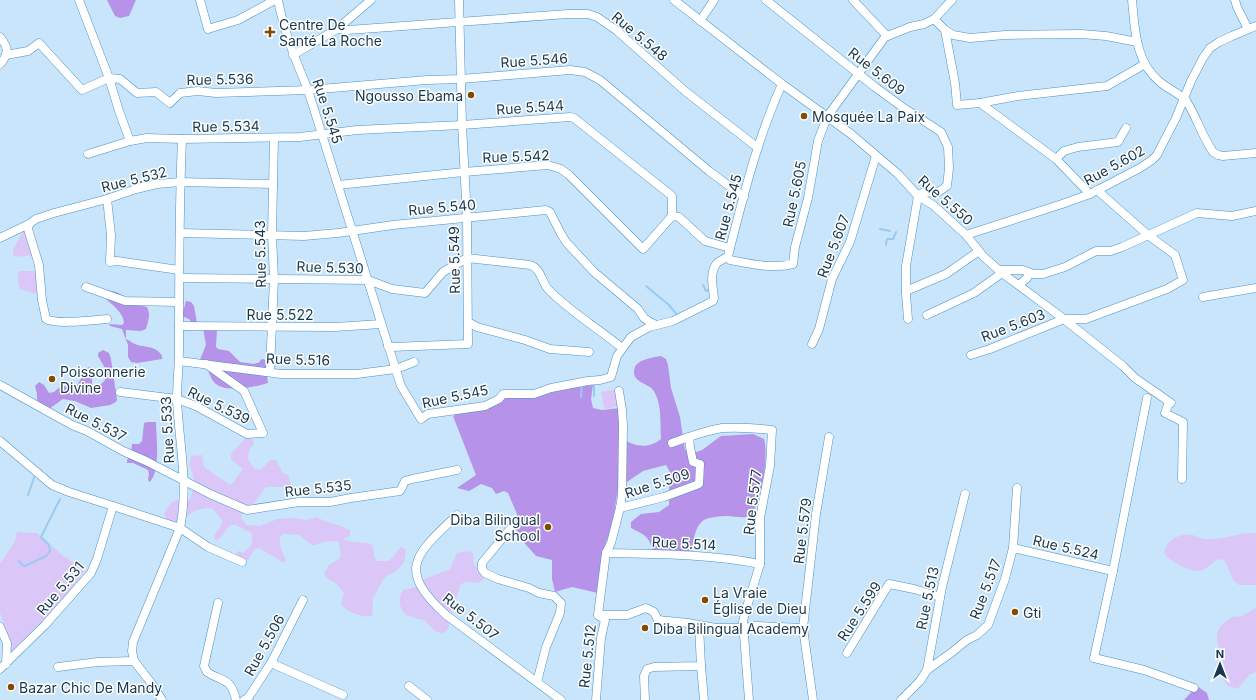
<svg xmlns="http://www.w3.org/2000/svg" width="1256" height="700" viewBox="0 0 1256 700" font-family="Inter,sans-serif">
	<rect width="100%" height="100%" fill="#c9e5fc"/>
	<g fill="#dac7f8">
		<path d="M24 230 32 236 35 241 36 250 42 264V278L40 293 39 295 20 289C18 284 17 276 19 271H35C38 265 38 261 33 256 26 254 20 258 13 256V250Z"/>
		<polygon points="618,389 621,406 604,409 601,392"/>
		<path d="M246 438H252L254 444 249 450 248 459 254 468 260 470 270 460H276L283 473 288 475 291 484 290 487H266L253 505 241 515V518L247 525 260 526 277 519 293 518 307 520 316 517C327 523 339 524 350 530V536L343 539C352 544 363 541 373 545L374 556 377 561H389L401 547 406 550 404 562 396 571 385 577 373 598 372 616C363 618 347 613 341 604L344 593 337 584 327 578 324 573 329 565 340 558 341 553 338 541 324 542 315 545H312L299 535 284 534 281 535C278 544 282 552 286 560L284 563 259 548 254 550 248 560H242L236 554 238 551 243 553C250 547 255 543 251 533L236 525H230L221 537 216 541 214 536 221 526 222 520 213 509C199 506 189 514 178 523L168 522 164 514C172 499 174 500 190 499 195 487 195 476 189 465L191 456 202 455 204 467 229 484H232L243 469 231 459V454Z"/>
		<polygon points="17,532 37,533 62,555 85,570 60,603 10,653 7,632 0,613 0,564 15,541"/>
		<path d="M1249 533H1256V585H1239L1234 581 1224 560 1218 559C1213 562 1208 568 1203 570 1192 574 1170 562 1164 553 1166 540 1179 533 1192 535 1197 536 1201 539 1207 539 1222 540 1235 534 1249 533Z"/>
		<path d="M468 551 473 553 474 564 482 573 484 579 479 583 467 582 461 584 453 606 448 629 444 633C434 633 431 627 425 620 420 619 414 618 409 616 399 612 397 598 403 590L420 586 422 580 450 569 457 553Z"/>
		<path d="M1256 608V672L1249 675 1238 689 1228 686 1222 678C1232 653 1198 635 1234 616L1240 617Z"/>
	</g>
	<g fill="#b692e8">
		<polygon points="107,0 136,0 129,16 120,18 115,16"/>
		<path d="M107 290C111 291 116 291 120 294 131 300 133 305 147 307 151 315 148 321 146 329L141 331 126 330V339C129 340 132 343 135 344 145 348 156 345 162 356V359L137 363 131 362 128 357V345L122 329 110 326 109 324 122 325 124 323C124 314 113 305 106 299L105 296Z"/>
		<path d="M186 301 191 302 194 306 197 323 217 329 216 347 218 349 229 351 240 362 254 364 260 362V360L263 359 265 360 268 383C255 387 224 394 214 382 210 378 210 372 206 368 205 366 201 364 199 362L206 345 203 328 192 324 189 319 182 316Z"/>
		<path d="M103 350 109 353 111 359 117 400 116 402 110 405 91 408 75 401 63 399 49 409 37 400V394L35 386 39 382 44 385 49 393 54 392 61 386C66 385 69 390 75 389L87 368 90 367 92 369V384C98 387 102 384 105 380V368L98 356V353Z"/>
		<path d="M661 356 666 359 668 365 671 388 680 417 685 450 697 452 702 450 721 436 753 434 764 439C769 453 762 513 746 517 740 518 733 516 727 516 721 516 712 517 706 519 694 524 693 544 692 555L653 552C649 536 645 535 631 528V522L641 514 659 512 669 505V486L671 474 666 465 643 471 618 488 612 527 604 548 598 593 572 587 555 592 552 579V560L536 556 520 538 515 527 517 514 508 493 504 491 496 494 492 488 481 484 469 491 457 488 476 475 453 416 462 411 492 406 507 397 593 385 591 399 593 408 602 410 620 408 624 439C635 448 651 448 661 439 660 425 662 406 655 393 651 385 644 385 638 380 635 378 634 375 634 372 634 359 652 358 661 356Z"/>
		<path d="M147 422H156C156 439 161 469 150 482L148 480 149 474 148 470 133 463H127V460L131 453 132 444H139L142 441 144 423Z"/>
		<polygon points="1197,686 1207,693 1209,700 1184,700"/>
	</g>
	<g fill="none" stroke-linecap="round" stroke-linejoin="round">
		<g stroke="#99caf1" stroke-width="2">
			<polyline points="880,229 890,231"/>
			<polyline points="886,245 887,239 893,239 896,232"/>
			<polyline points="703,285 706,291 710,290"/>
			<polyline points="646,286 669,305 678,316"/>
			<polyline points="594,384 594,396"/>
			<polyline points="581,397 582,384"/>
			<polyline points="28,495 35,475"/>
			<polyline points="19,561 23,566 25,566 46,556 50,551 49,545 41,537 60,499"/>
		</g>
		<defs>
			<g id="minor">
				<polyline points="79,0 109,78 120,79 137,93 156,92 170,103 180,93 198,91 216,93 308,90 427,80 461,79 570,70 585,72 600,80 709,171 744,197"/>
				<polyline points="200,0 208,29 238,20 275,0"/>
				<path d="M278 0C284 32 296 61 308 90L401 386 421 419 428 414 485 406 499 399 503 394H534L551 388 588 381 600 380 611 377 617 356 631 337 649 327 673 321 713 301 714 298C713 287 709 273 717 263 719 261 725 259 728 256 743 198 757 139 782 84"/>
				<polyline points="674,0 782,84 851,134 898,174 918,196 933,205 966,235 983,256 1002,273 1060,316 1123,366 1135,378 1171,403 1168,405 1165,413 1183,422 1182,479"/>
				<polyline points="766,0 875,87 901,106 941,132 948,147 949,168 947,186 938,192 922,193 918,196 906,266 906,294 908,319"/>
				<polyline points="853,0 887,36"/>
				<path d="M1132 0C1135 29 1135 62 1160 82 1168 89 1181 94 1187 102 1197 118 1202 136 1213 152L1218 155 1223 156 1256 153"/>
				<polyline points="1235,0 1237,7 1248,29"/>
				<polyline points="934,19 952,0"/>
				<polyline points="700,21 714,0"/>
				<polyline points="337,29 348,30 568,14 588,14 597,17 616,30 685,91 758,148"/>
				<polyline points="945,30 953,35 970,38 1005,35 1081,34 1106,36 1137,42"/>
				<path d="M0 37C8 47 10 53 0 64"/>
				<polyline points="6,55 28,51 39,43 82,90 109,78 119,111 130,141 147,138 182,139 300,137 357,130 462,125 570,117 574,118 672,196 672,216 679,217 705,241 730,248"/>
				<polyline points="293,55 337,29 371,0"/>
				<polyline points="980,103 1018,96 1107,86 1145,64"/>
				<polyline points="88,154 130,141"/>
				<polyline points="1056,159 1064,151 1078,147 1118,142 1126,128"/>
				<polyline points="338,185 464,172 548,165 561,169 569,175 643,249 672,216"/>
				<polyline points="107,199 111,235 110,262 117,261 179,270"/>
				<path d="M29 224 28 229 39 265 42 300 46 319C57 325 94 320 107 319"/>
				<polyline points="180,233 304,236 338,233 393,225 546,210 550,212 560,232 566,242 594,272 638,309 644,318 650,322 656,325"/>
				<polyline points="966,235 1062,204 1090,194 1140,168 1152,160 1157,155 1162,145 1176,118 1191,81 1203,58 1210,48 1219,42 1232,36 1256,26"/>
				<polyline points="0,238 29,224 36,219 54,213 107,199 136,189 157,184 180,182 273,184"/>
				<path d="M728 256 730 260C751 264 772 269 793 264L795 247 808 198 818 141 827 117 885 37 910 27 924 24 934 19 945 30 955 83 957 105 980 103 1056 159 1090 194"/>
				<polyline points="999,270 1023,270 1033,274 1043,274 1065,267 1096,251 1111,251 1122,247 1197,213 1232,216 1256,211"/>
				<path d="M180 278 368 280 392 289 425 293 443 272 467 258 530 265C541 268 541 281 548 289 570 312 598 328 622 348"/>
				<polyline points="1019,285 1027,278 1029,273"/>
				<polyline points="86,287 125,301 179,302"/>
				<polyline points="906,291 946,274 979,251"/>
				<polyline points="1203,297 1256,288"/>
				<polyline points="927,315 974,293 1002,273"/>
				<polyline points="468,322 477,327 525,340 550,349 589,352"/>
				<polyline points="179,326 335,327 381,324"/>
				<polyline points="812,344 819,329 832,279 850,242 876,156"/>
				<polyline points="388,346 392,347 468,344 467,218 462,125 459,0"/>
				<polyline points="971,355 990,349 1064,319 1086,319 1167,289 1183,280 1175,255 1148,235 1097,190"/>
				<polyline points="179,361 281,374 357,374 396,369 414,362"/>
				<polyline points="270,369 274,279 272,235 274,138"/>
				<polyline points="0,385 72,425 87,431 123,451 146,461 210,494 247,510 299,502 330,502 351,498 400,491 405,481 412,479 457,470"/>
				<polyline points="120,392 177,399 196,406 247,434 263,433 244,391 206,364"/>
				<polyline points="1147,398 1113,571 1094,658 1144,670 1194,688"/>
				<polyline points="0,441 52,485 69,492 113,506"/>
				<path d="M672 443C688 437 705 431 722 428 739 427 755 428 772 430L770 466 760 518V564L745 613 743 622 749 700"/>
				<polyline points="620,508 664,497 699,484 700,464 693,462 690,447 689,437"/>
				<path d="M457 515C415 555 396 569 446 615L561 700"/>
				<polyline points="510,529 482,563 482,569 485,573 498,579 529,588 539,593 554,596 561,603 560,613 546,647 537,682"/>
				<polyline points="1013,548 1113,571"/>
				<path d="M606 553C657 554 709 554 760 564"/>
				<path d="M218 603 204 666 207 672C222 682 231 677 236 700"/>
				<polyline points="598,615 606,553 611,543 620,508 622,495 623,425 622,410 619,391"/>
				<polyline points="0,627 7,643 6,664"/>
				<polyline points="847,653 889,584 914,589 940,597"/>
				<polyline points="271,663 343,695"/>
				<polyline points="701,666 704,700"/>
				<polyline points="58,667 98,662 134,661"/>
				<polyline points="0,669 45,625 91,573 97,559 113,506 180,528 208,547 242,562"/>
				<polyline points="927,670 951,653 967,640 977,635 988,625 1005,579 1013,548 1017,488"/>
				<polyline points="409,686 427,700"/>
				<path d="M162 700 152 684 134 661 132 651 133 642 180 528C189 486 179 442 177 400 177 383 179 366 179 349 179 279 179 209 182 139"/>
				<polyline points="244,700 248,698 271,663 303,600"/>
				<polyline points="596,700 601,638 605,620 598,615 627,615 646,608 654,612 658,620 688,623 716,628 744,628 756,626 803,628"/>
				<polyline points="645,700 644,676 647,669 654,667 701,666 699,626"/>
				<polyline points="813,700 803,628 816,514 829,437"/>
				<polyline points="901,700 920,681 927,670 942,587 965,494"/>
			</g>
		</defs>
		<use href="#minor" stroke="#4992c7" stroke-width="9"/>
		<use href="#minor" stroke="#fff" stroke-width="8"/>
	</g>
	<g fill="#844b00" stroke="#fff" stroke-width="1.5">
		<path d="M268 26h4v4h4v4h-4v4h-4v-4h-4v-4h4z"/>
		<circle cx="471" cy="95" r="4"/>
		<circle cx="804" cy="116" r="4"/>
		<circle cx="52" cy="379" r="4"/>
		<circle cx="548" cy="527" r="4"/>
		<circle cx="705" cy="600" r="4"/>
		<circle cx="1015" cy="612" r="4"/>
		<circle cx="645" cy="628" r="4"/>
		<circle cx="11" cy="687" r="4"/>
	</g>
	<g text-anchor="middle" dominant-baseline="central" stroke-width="3" stroke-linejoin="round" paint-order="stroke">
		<g font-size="14" fill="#18374d" stroke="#fff" text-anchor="start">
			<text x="279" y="24">Centre De<tspan x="279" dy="16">Santé La Roche</tspan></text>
			<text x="463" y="95" text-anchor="end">Ngousso Ebama</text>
			<text x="812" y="116">Mosquée La Paix</text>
			<text x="60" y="371">Poissonnerie<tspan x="60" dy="16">Divine</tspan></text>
			<text x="540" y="519" text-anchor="end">Diba Bilingual<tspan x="540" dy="16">School</tspan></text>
			<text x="713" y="592">La Vraie<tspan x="713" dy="16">Église de Dieu</tspan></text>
			<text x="1023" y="612">Gti</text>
			<text x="653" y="628">Diba Bilingual Academy</text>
			<text x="19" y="687">Bazar Chic De Mandy</text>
		</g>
		<g font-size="14" fill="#18374d" stroke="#fff">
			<text transform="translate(640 36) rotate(40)">Rue 5.548</text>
			<text transform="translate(534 60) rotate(-4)">Rue 5.546</text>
			<text transform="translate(877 71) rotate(38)">Rue 5.609</text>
			<text transform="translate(220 79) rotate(-1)">Rue 5.536</text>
			<text transform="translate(530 107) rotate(-4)">Rue 5.544</text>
			<text transform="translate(328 111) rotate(72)">Rue 5.545</text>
			<text transform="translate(226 126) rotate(-1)">Rue 5.534</text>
			<text transform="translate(516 156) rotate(-2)">Rue 5.542</text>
			<text transform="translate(1114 165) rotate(-29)">Rue 5.602</text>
			<text transform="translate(134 179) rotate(-14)">Rue 5.532</text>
			<text transform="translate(794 194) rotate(-78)">Rue 5.605</text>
			<text transform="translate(946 200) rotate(41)">Rue 5.550</text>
			<text transform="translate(442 207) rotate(-5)">Rue 5.540</text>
			<text transform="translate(728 207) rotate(-75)">Rue 5.545</text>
			<text transform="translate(833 246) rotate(-69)">Rue 5.607</text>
			<text transform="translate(260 254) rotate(-91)">Rue 5.543</text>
			<text transform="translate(454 260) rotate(-91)">Rue 5.549</text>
			<text transform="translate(330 267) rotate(2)">Rue 5.530</text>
			<text x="280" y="314">Rue 5.522</text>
			<text transform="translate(1013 325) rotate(-21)">Rue 5.603</text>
			<text transform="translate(298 359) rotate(2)">Rue 5.516</text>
			<text transform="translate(455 396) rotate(-12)">Rue 5.545</text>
			<text transform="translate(219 405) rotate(26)">Rue 5.539</text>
			<text transform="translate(96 422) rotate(27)">Rue 5.537</text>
			<text transform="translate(167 430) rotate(-93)">Rue 5.533</text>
			<text transform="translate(657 483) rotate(-18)">Rue 5.509</text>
			<text transform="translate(318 488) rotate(-6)">Rue 5.535</text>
			<text transform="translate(752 502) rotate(-83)">Rue 5.577</text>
			<text transform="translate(802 531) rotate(-83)">Rue 5.579</text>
			<text transform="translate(684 543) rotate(3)">Rue 5.514</text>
			<text transform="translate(1066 547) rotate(13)">Rue 5.524</text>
			<text transform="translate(60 588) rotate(-50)">Rue 5.531</text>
			<text transform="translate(985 589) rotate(-69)">Rue 5.517</text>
			<text transform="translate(927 598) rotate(-78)">Rue 5.513</text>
			<text transform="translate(859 611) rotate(-57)">Rue 5.599</text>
			<text transform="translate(471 616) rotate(38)">Rue 5.507</text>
			<text transform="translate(264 645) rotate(-61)">Rue 5.506</text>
			<text transform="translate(587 656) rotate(-84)">Rue 5.512</text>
		</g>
	</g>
	<g transform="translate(1220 664)" stroke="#ffffff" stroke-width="3" paint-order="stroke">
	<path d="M0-3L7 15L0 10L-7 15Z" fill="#18374d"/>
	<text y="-6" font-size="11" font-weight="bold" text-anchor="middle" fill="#18374d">N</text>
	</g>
</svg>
